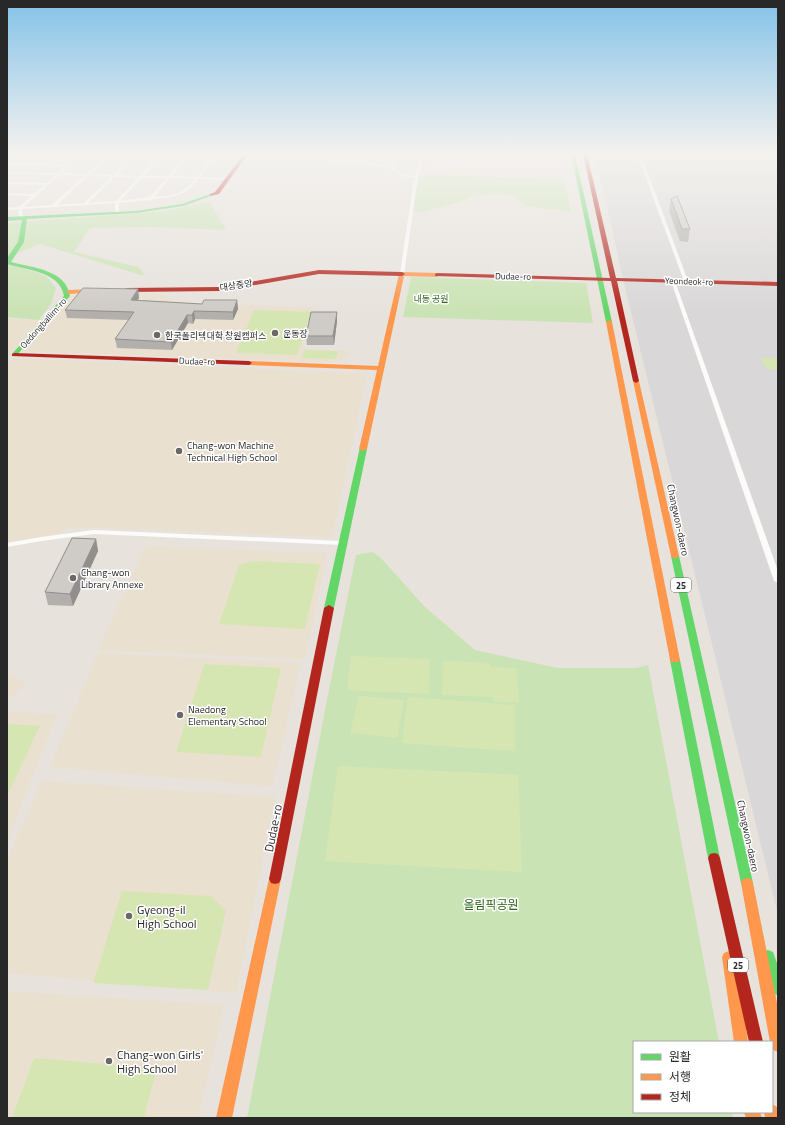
<svg xmlns="http://www.w3.org/2000/svg" width="785" height="1125" viewBox="0 0 785 1125" font-family="'Titillium Web','Noto Sans KR',sans-serif">
	<rect width="100%" height="100%" fill="#e7e2dc"/>
	<polygon fill="#dad7d8" points="595,154 778,154 778,915 624,283"/>
	<g fill="#eae0d0">
		<polygon points="72,293 161,294 180,303 314,308 303,349 351,351 340,362 10,351 7,354 7,319 52,320"/>
		<polygon points="13,358 367,374 332,537 72,527 55,535 7,543 7,365"/>
		<polygon points="146,546 327,553 305,659 98,650"/>
		<polygon points="98,653 301,663 272,786 50,767"/>
		<polygon points="7,673 27,684 10,697 7,696"/>
		<polygon points="7,712 57,714 7,840"/>
		<polygon points="42,781 275,797 236,993 7,973 7,860"/>
		<polygon points="7,991 224,1005 198,1118 7,1118"/>
	</g>
	<polygon fill="#eddbda" points="429,154 560,154 565,178 426,175"/>
	<g fill="#cae3b4">
		<polygon points="423,175 564,179 571,212 527,206 512,195 499,194 475,195 459,202 422,212 413,210 418,177"/>
		<polygon points="210,202 226,230 153,227 90,228 74,252 138,267 144,274 141,275 40,244 7,258 7,223 165,211"/>
		<polygon points="7,262 46,276 56,288 52,302 39,320 7,317"/>
		<polygon points="411,277 586,283 593,323 403,317"/>
		<polygon points="372,552 380,557 424,606 475,650 558,668 636,668 648,665 719,1042 634,1042 634,1112 732,1112 733,1118 247,1118 326,705 356,555"/>
	</g>
	<g fill="#d6e6b2">
		<polygon points="448,168 473,169 473,175 447,175"/>
		<polygon points="254,310 311,312 297,355 236,353"/>
		<polygon points="304,350 338,351 336,359 302,358"/>
		<polygon points="761,358 778,358 778,370 766,369"/>
		<polygon points="252,561 320,564 305,629 219,624 239,565"/>
		<polygon points="351,656 430,659 429,694 347,690"/>
		<polygon points="443,661 490,663 490,667 516,668 519,702 494,702 492,697 442,695"/>
		<polygon points="204,664 281,668 261,757 176,752"/>
		<polygon points="359,696 404,700 397,738 350,733"/>
		<polygon points="408,697 515,705 515,751 402,743"/>
		<polygon points="7,724 40,726 7,796"/>
		<polygon points="338,766 518,775 522,872 325,861"/>
		<polygon points="122,891 211,896 226,911 208,990 93,983"/>
		<polygon points="34,1058 157,1068 144,1118 12,1118"/>
	</g>
	<g fill="none" stroke-linecap="round" stroke-linejoin="round">
		<g fill="#fbfbfa" fill-rule="evenodd">
			<path d="M9 154H84L62 173 86 174 108 154H112L90 174 113 175 134 154H138L117 175 140 176 160 154H164L144 176H168L187 154H191L172 176 197 177 214 154H218L200 177 229 178 231 179 229 180 199 179C185 197 173 197 153 199L150 201 148 200 119 203V213L117 214 115 213V203L22 209V215L27 218 25 219 19 217 18 209 7 210V208L19 207 32 196 7 195V193L34 194 44 185 7 184V182L47 183 55 175 7 174V172L58 173 66 166 7 165V163L69 164 77 157ZM59 175 84 176 52 205 24 207ZM88 176 111 177 84 203 57 205ZM115 177 138 178 116 201 88 203ZM142 178H166L150 197 120 201ZM170 178 195 179C183 195 173 195 155 197Z"/>
			<polygon points="364,154 368,154 364,162 390,166 393,154 397,154 393,167 404,174 415,176 421,154 425,154 418,177 404,275 400,274 414,178 402,176 390,168 362,164 317,160 243,160 241,159 243,158 317,158 361,162"/>
			<polygon points="637,154 641,154 688,281 688,282 684,281"/>
			<polygon points="671,280 675,281 778,571 778,583 774,581 671,281"/>
			<polygon points="94,530 342,541 345,543 342,545 94,534 41,541 7,547 7,543 41,537"/>
		</g>
		<g fill="#63d668" fill-rule="evenodd">
			<polygon points="571,154 575,154 612,322 609,324 606,322"/>
			<path d="M210 194 214 195 183 206 136 213 27 219 24 242 11 262C32 268 66 269 70 296L16 356H12V354L64 296C60 271 26 270 7 264V258L18 242 22 220 7 221V217L136 211 182 204Z"/>
			<polygon points="360,447 363,447 367,449 334,608 329,611 324,608"/>
			<polygon points="675,553 679,556 753,883 751,887 747,888 743,887 741,883 671,556"/>
			<polygon points="675,657 679,658 680,660 720,858 718,862 714,863 710,862 708,858 670,660 671,658"/>
			<polygon points="768,950 773,952 778,966 778,995 773,994 771,989 761,956 763,952"/>
		</g>
		<g fill="#ff974d" fill-rule="evenodd">
			<polygon points="402,272 437,273 440,275 437,277 404,276 367,449 363,451 359,449 377,370 249,365 246,363 249,361 378,366 399,274"/>
			<polygon points="94,289 97,291 96,292 69,294 66,292 69,290"/>
			<polygon points="609,320 612,322 680,660 679,662 671,662 670,660 606,322"/>
			<polygon points="636,379 639,381 679,556 675,559 671,556 633,381"/>
			<polygon points="275,874 279,875 281,879 232,1118 216,1118 269,879 271,875"/>
			<polygon points="747,878 751,879 753,883 778,1008 778,1052 773,1050 772,1042 770,1042 741,883 743,879"/>
			<polygon points="729,951 734,953 736,957 748,1042 734,1042 722,957 724,953"/>
			<polygon points="772,1104 777,1107 778,1118 765,1118 764,1112 772,1112"/>
			<polygon points="744,1112 760,1112 762,1118 746,1118"/>
		</g>
		<g fill="#b3261e" fill-rule="evenodd">
			<polygon points="244,154 248,154 219,194 210,196 210,194 215,192"/>
			<polygon points="583,154 587,154 616,278 778,282 778,286 617,281 639,381 636,383 633,381 611,281 435,276 435,274 437,273 610,278"/>
			<polygon points="319,270 402,272 405,274 402,276 319,274 220,291 126,292 123,290 126,288 220,287"/>
			<polygon points="14,353 249,361 252,363 249,365 12,356 12,354"/>
			<polygon points="329,605 334,608 281,879 279,883 275,884 271,883 269,879 324,608"/>
			<polygon points="714,853 718,854 720,858 763,1042 749,1042 708,858 710,854"/>
		</g>
	</g>
	<g fill="#b2afac">
		<polygon points="671,199 690,229 688,242 680,241 669,211"/>
		<polygon points="138,289 139,298 138,300 202,304 237,300 238,309 233,320 195,319 193,324 188,323 172,350 117,348 115,339 129,320 67,318 65,310"/>
		<polygon points="337,321 334,345 307,345 306,336"/>
		<polygon points="96,539 98,551 73,606 48,605 45,592"/>
	</g>
	<g fill="#918f8c">
		<polygon points="138,289 139,298 132,308 131,300"/>
		<polygon points="237,300 238,309 233,320 233,312"/>
		<polygon points="194,311 195,319 193,324 192,315"/>
		<polygon points="337,312 337,321 334,345 333,336"/>
		<polygon points="187,315 188,323 172,350 171,342"/>
		<polygon points="96,539 98,551 73,606 70,594"/>
	</g>
	<g fill="#cfccc8" stroke="#918f8c">
		<polygon points="677,196 690,229 682,229 671,199"/>
		<polygon points="83,288 138,289 131,300 202,304 204,300 237,300 233,312 194,311 192,315 187,315 171,342 115,339 134,312 65,310"/>
		<polygon points="311,312 337,312 333,336 306,336"/>
		<polygon points="72,538 96,539 70,594 45,592"/>
	</g>
	<linearGradient id="sky" x2="0" y2="1"><stop stop-color="#84c2e8"/><stop offset="0.49" stop-color="#f4f2ef"/><stop offset="1" stop-color="#f4f2ef" stop-opacity="0"/></linearGradient>
	<rect width="785" height="312" fill="url(#sky)"/>
	<g fill="#6b6967" stroke="#fff" stroke-width="1.5">
		<circle cx="275" cy="333" r="4"/>
		<circle cx="157" cy="335" r="4"/>
		<circle cx="179" cy="451" r="4"/>
		<circle cx="73" cy="578" r="4"/>
		<circle cx="180" cy="715" r="4"/>
		<circle cx="129" cy="916" r="4"/>
		<circle cx="109" cy="1061" r="4"/>
	</g>
	<g text-anchor="middle" dominant-baseline="central" stroke-width="3" stroke-linejoin="round" paint-order="stroke">
		<g font-size="9" fill="#282828" stroke="#fff">
			<text transform="translate(513 276) rotate(1)">Dudae-ro</text>
			<text transform="translate(689 281) rotate(2)">Yeondeok-ro</text>
			<text transform="translate(236 285) rotate(-9)">대상중앙</text>
			<text transform="translate(43 323) rotate(-48)">Oedongballim-ro</text>
			<text transform="translate(197 361) rotate(2)">Dudae-ro</text>
		</g>
		<g font-size="9" fill="#2c6418" stroke="#fff">
			<text x="431" y="298">내동 공원</text>
		</g>
		<g font-size="9" fill="#282828" stroke="#fff" text-anchor="start">
			<text x="283" y="333">운동장</text>
			<text x="165" y="335">한국폴리텍대학 창원캠퍼스</text>
		</g>
		<g fill="#fff" stroke="#686868" stroke-width="1">
			<rect x="671" y="578" width="20" height="14" rx="3"/>
			<rect x="728" y="958" width="20" height="14" rx="3"/>
		</g>
		<g font-size="9" font-weight="bold" fill="#282828">
			<text x="681" y="585">25</text>
			<text x="738" y="965">25</text>
		</g>
		<g font-size="10" fill="#282828" stroke="#fff" text-anchor="start">
			<text x="187" y="445">Chang-won Machine<tspan x="187" dy="12">Technical High School</tspan></text>
			<text x="81" y="572">Chang-won<tspan x="81" dy="12">Library Annexe</tspan></text>
			<text x="188" y="709">Naedong<tspan x="188" dy="12">Elementary School</tspan></text>
		</g>
		<g font-size="10" fill="#282828" stroke="#fff">
			<text transform="translate(678 520) rotate(78)">Changwon-daero</text>
			<text transform="translate(748 836) rotate(78)">Changwon-daero</text>
		</g>
		<g font-size="12" fill="#282828" stroke="#fff">
			<text transform="translate(273 828) rotate(-79)">Dudae-ro</text>
		</g>
		<g font-size="12" fill="#2c6418" stroke="#fff">
			<text x="491" y="904">올림픽공원</text>
		</g>
		<g font-size="12" fill="#282828" stroke="#fff" text-anchor="start">
			<text x="137" y="909">Gyeong-il<tspan x="137" dy="14">High School</tspan></text>
			<text x="117" y="1054">Chang-won Girls'<tspan x="117" dy="14">High School</tspan></text>
		</g>
	</g>
	<rect width="785" height="1125" fill="none" stroke="#282828" stroke-width="16"/>
	<rect x="633" y="1041" width="140" height="72" fill="#ffffff" stroke="#a9a9a9"/>
	<rect x="641" y="1054" width="20" height="6" fill="#63d668" stroke="#a9a9a9"/>
	<text x="669" y="1061" font-size="12" fill="#282828">원활</text>
	<rect x="641" y="1074" width="20" height="6" fill="#ff974d" stroke="#a9a9a9"/>
	<text x="669" y="1081" font-size="12" fill="#282828">서행</text>
	<rect x="641" y="1094" width="20" height="6" fill="#b3261e" stroke="#a9a9a9"/>
	<text x="669" y="1101" font-size="12" fill="#282828">정체</text>
</svg>
